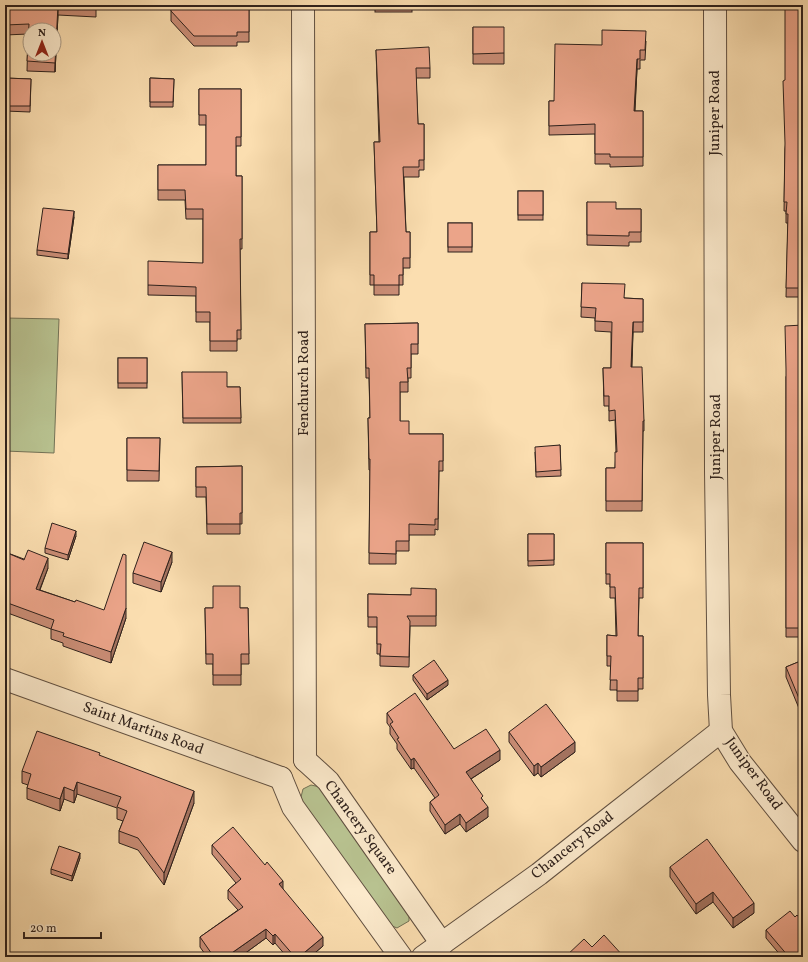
<svg xmlns="http://www.w3.org/2000/svg" width="808" height="962" viewBox="0 0 808 962" font-family="Vollkorn,serif">
	<rect width="100%" height="100%" fill="#fbdeb0"/>
	<filter id="stains"><feTurbulence type="fractalNoise" baseFrequency=".005" numOctaves="4"/><feColorMatrix values="0 0 0 0 .2 0 0 0 0 .09 0 0 0 0 .02 0 0 0 .5 -.17"/></filter>
	<radialGradient id="worn" r=".72"><stop offset=".6" stop-color="#630" stop-opacity="0"/><stop offset="1" stop-color="#630" stop-opacity=".3"/></radialGradient>
	<g fill="#b8c290" stroke="#737256">
		<polygon points="5,318 59,319 54,453 5,451"/>
		<polygon points="311,785 320,787 409,914 409,921 397,928 390,925 304,806 301,797 303,789"/>
	</g>
	<g fill="none" stroke-linecap="round" stroke-linejoin="round">
		<defs>
			<g id="minor">
				<polyline points="303,5 305,760"/>
				<polyline points="715,5 716,471 719,695 721,731 740,762 803,841"/>
				<polyline points="5,679 281,778"/>
				<polyline points="305,760 328,781 442,944"/>
				<polyline points="281,778 293,807 401,957"/>
				<polyline points="423,957 539,874 592,832 721,731"/>
			</g>
		</defs>
		<use href="#minor" stroke="#615041" stroke-width="24"/>
		<use href="#minor" stroke="#fceacc" stroke-width="22"/>
	</g>
	<g fill="#ca8d76" stroke="#2e211c">
		<polygon points="5,5 96,5 96,17 58,15 55,72 27,71 28,34 5,35"/>
		<polygon points="171,5 249,5 249,42 237,42 237,46 194,46 171,21"/>
		<rect x="375" y="5" width="37" height="7"/>
		<polygon points="803,5 803,297 786,297 788,223 786,223 786,211 784,211 785,149"/>
		<polygon points="473,27 504,53 504,64 473,64"/>
		<polygon points="646,41 645,60 640,60 640,69 637,69 635,111 643,111 643,166 610,167 610,164 595,164 595,134 549,135 549,101 554,101 602,45"/>
		<polygon points="376,50 430,68 430,78 416,78 418,124 424,124 424,170 419,170 419,177 404,177 406,232 410,232 410,268 403,268 403,285 399,285 399,295 374,295 374,285 370,285 370,232 377,232 374,142 379,142"/>
		<polygon points="5,78 31,79 30,112 5,111"/>
		<polygon points="150,78 174,79 173,107 150,107"/>
		<polygon points="199,89 241,89 241,146 236,146 236,176 242,176 242,249 240,249 241,339 237,339 237,351 210,351 210,322 196,322 196,296 148,295 148,285 203,263 203,219 186,219 185,200 158,200 158,165 206,165 206,125 199,125"/>
		<rect x="518" y="191" width="25" height="29"/>
		<polygon points="587,202 616,209 641,209 641,242 629,242 629,246 587,245"/>
		<polygon points="74,217 68,259 37,255 37,250"/>
		<rect x="448" y="223" width="24" height="29"/>
		<polygon points="582,283 625,298 643,299 643,332 633,332 632,367 644,421 644,431 643,431 642,511 606,511 606,468 615,468 616,452 615,420 609,421 609,406 604,406 603,368 611,368 611,332 595,331 595,318 581,317"/>
		<polygon points="418,323 418,354 411,354 411,378 408,378 408,392 400,392 400,421 409,434 443,434 443,471 439,471 438,530 435,529 435,535 409,535 409,551 396,551 396,564 369,564 370,470 369,470 368,418 370,418 369,378 366,378 365,324"/>
		<polygon points="803,325 803,637 786,637 786,377"/>
		<rect x="118" y="358" width="29" height="30"/>
		<polygon points="182,372 227,387 240,387 241,423 183,423"/>
		<polygon points="127,438 160,438 159,481 127,481"/>
		<polygon points="560,445 561,476 536,477 535,452"/>
		<polygon points="242,466 242,524 240,524 240,534 207,534 206,497 196,497 196,467"/>
		<polygon points="528,534 554,534 554,565 528,566"/>
		<polygon points="76,536 68,560 45,553 45,548"/>
		<polygon points="606,543 643,543 643,598 639,598 638,636 643,636 643,689 638,689 638,701 617,701 617,690 610,690 611,666 607,666 607,635 616,636 615,598 610,598 610,584 606,584"/>
		<polygon points="5,552 48,568 40,590 75,602 126,618 111,663 63,646 63,643 51,639 51,629 5,612"/>
		<polygon points="172,562 161,592 133,583 133,573"/>
		<polygon points="436,589 436,626 410,626 409,667 380,666 380,654 377,654 377,627 368,627 368,594 411,595"/>
		<polygon points="205,608 248,608 249,664 241,664 241,685 213,685 213,664 206,664"/>
		<polygon points="803,660 803,718 786,677 786,667"/>
		<polygon points="413,675 448,685 427,700 413,680"/>
		<polygon points="387,713 454,749 500,760 471,779 483,801 488,817 466,832 460,824 445,834 430,811 430,802 435,798 414,768 411,769 397,749 397,744 390,734 390,727 387,723"/>
		<polygon points="509,732 575,752 541,777 538,773 534,776 509,742"/>
		<polygon points="100,756 194,803 164,885 138,850 119,843 119,831 123,821 117,819 117,808 77,794 74,803 64,799 60,811 27,799 27,788 28,785 22,783 22,771"/>
		<polygon points="212,845 283,890 323,946 310,957 287,957 275,943 273,945 266,938 240,957 207,957 200,947 200,937 238,910 228,899 228,890 236,883 212,854"/>
		<polygon points="80,858 72,881 51,874 51,869"/>
		<polygon points="670,867 754,913 733,928 713,902 696,914 670,877"/>
		<polygon points="795,917 803,957 782,957 766,938 766,930"/>
	</g>
	<g fill="#a47360" stroke="#2e211c">
		<polygon points="58,5 58,15 55,72 55,63"/>
		<polygon points="637,59 637,69 634,121 634,111"/>
		<polygon points="74,211 74,217 68,259 68,254"/>
		<polygon points="633,322 633,332 631,377 631,367"/>
		<polygon points="76,531 76,536 68,560 68,555"/>
		<polygon points="172,552 172,562 161,592 161,582"/>
		<polygon points="48,558 48,568 36,599 36,589"/>
		<polygon points="126,608 126,618 111,663 111,652"/>
		<polygon points="448,680 448,685 427,700 427,694"/>
		<polygon points="575,742 575,752 541,777 541,767"/>
		<polygon points="500,750 500,760 466,782 466,772"/>
		<polygon points="414,758 414,768 411,769 411,760"/>
		<polygon points="538,763 538,773 534,776 534,766"/>
		<polygon points="77,782 77,794 74,803 74,791"/>
		<polygon points="64,787 64,799 60,811 60,799"/>
		<polygon points="194,791 194,803 164,885 164,873"/>
		<polygon points="488,807 488,817 466,832 466,823"/>
		<polygon points="460,814 460,824 445,834 445,825"/>
		<polygon points="80,853 80,858 72,881 72,876"/>
		<polygon points="283,881 283,890 279,884"/>
		<polygon points="713,892 713,902 696,914 696,904"/>
		<polygon points="754,903 754,913 733,928 733,918"/>
		<polygon points="266,929 266,938 240,957 226,957"/>
		<polygon points="275,934 275,943 273,945 273,936"/>
		<polygon points="323,937 323,946 310,957 299,957"/>
	</g>
	<g fill="#eba489" stroke="#2e211c" fill-rule="evenodd">
		<path d="M5 5H58L55 63 27 61 29 24 5 25ZM30 30H54V54H30Z"/>
		<polygon points="61,5 96,5 96,7"/>
		<polygon points="171,5 249,5 249,32 237,32 237,36 194,36 171,11"/>
		<polygon points="785,5 803,5 803,288 786,288 788,214 786,214 787,202 784,202 785,143 783,81 785,80"/>
		<polygon points="473,27 504,27 504,53 473,54"/>
		<polygon points="602,30 646,31 645,50 640,50 640,59 637,59 634,111 643,111 643,157 610,157 610,154 595,154 595,124 549,126 549,101 554,101 555,44 602,45"/>
		<polygon points="429,47 430,68 416,68 418,124 424,124 424,160 419,160 419,167 403,167 406,232 410,232 410,258 403,258 403,275 399,275 399,285 374,285 374,275 370,275 370,232 377,232 374,142 380,142 376,50"/>
		<polygon points="5,78 31,79 30,106 5,106"/>
		<polygon points="150,78 174,79 173,102 150,102"/>
		<polygon points="199,89 241,89 241,137 236,137 236,176 242,176 242,239 240,239 241,330 237,330 237,341 210,341 210,312 196,312 196,287 148,285 148,261 203,263 203,209 186,209 185,190 158,190 158,165 206,165 206,115 199,115"/>
		<rect x="518" y="191" width="25" height="24"/>
		<polygon points="587,202 616,202 616,209 641,209 641,232 629,232 629,236 587,235"/>
		<polygon points="43,208 74,211 68,254 37,250"/>
		<rect x="448" y="223" width="24" height="24"/>
		<polygon points="582,283 625,284 624,298 643,299 643,322 633,322 631,367 642,367 644,421 643,421 642,501 606,501 606,468 615,468 615,452 617,452 615,410 609,411 609,396 604,396 603,368 611,368 612,322 595,321 596,308 581,307"/>
		<polygon points="418,323 418,344 411,344 411,368 407,368 408,382 400,382 400,421 409,421 409,434 443,434 443,461 439,461 438,519 435,519 435,525 409,524 409,541 396,541 396,554 369,553 370,459 369,459 368,418 370,418 369,368 366,368 365,324"/>
		<polygon points="803,325 803,628 786,628 786,369 785,326"/>
		<rect x="118" y="358" width="29" height="25"/>
		<polygon points="182,372 227,372 227,387 240,387 241,418 183,418"/>
		<polygon points="127,438 160,438 159,471 127,470"/>
		<polygon points="560,445 561,470 536,472 535,447"/>
		<polygon points="242,466 242,513 240,513 240,524 207,524 206,487 196,487 196,467"/>
		<polygon points="52,523 76,531 68,555 45,548"/>
		<polygon points="528,534 554,534 554,560 528,561"/>
		<polygon points="144,542 172,552 161,582 133,573"/>
		<polygon points="606,543 643,543 643,588 639,588 638,636 643,636 643,678 638,678 638,691 617,691 617,680 610,680 611,656 607,656 607,635 617,636 615,587 610,587 610,574 606,574"/>
		<polygon points="28,550 48,558 36,589 75,602 76,600 104,610 123,554 126,555 126,608 111,652 63,636 64,633 51,629 54,620 5,602 5,552 24,560"/>
		<polygon points="213,586 240,586 240,608 248,608 249,654 241,654 241,675 213,675 213,654 206,654 205,608 213,608"/>
		<polygon points="411,588 436,589 436,616 407,616 410,621 409,657 380,656 381,644 377,644 377,617 368,617 368,594 411,595"/>
		<polygon points="434,660 448,680 427,694 413,675"/>
		<polygon points="803,660 803,708 786,667"/>
		<polygon points="415,693 454,749 486,729 500,750 466,772 483,796 481,798 488,807 466,823 460,814 445,825 430,802 439,795 414,758 411,760 397,739 399,738 390,724 393,722 387,713"/>
		<polygon points="546,704 575,742 541,767 538,763 534,766 509,732"/>
		<polygon points="37,731 100,753 99,755 194,791 164,873 138,838 119,831 127,811 117,807 121,797 77,782 74,791 64,787 60,799 27,788 31,774 22,771"/>
		<polygon points="233,827 265,865 267,862 283,881 279,884 323,937 299,957 295,957 275,934 273,936 266,929 226,957 214,957 200,937 243,907 228,890 241,879 212,845"/>
		<polygon points="707,839 754,903 733,918 713,892 696,904 670,867"/>
		<polygon points="59,846 80,853 72,876 51,869"/>
		<polygon points="790,911 795,917 797,915 803,922 803,957 789,957 766,930"/>
		<polygon points="604,935 624,957 565,957 584,939 592,947"/>
		<polygon points="135,953 137,957 128,957"/>
	</g>
	<g text-anchor="middle" dominant-baseline="central" stroke-width="3" stroke-linejoin="round" paint-order="stroke">
		<g font-size="15" fill="#2e211c" stroke="#fceacc">
			<text transform="translate(715 113) rotate(-90)">Juniper Road</text>
			<text transform="translate(304 383) rotate(-90)">Fenchurch Road</text>
			<text transform="translate(716 437) rotate(-90)">Juniper Road</text>
			<text transform="translate(143 729) rotate(20)">Saint Martins Road</text>
			<text transform="translate(753 774) rotate(54)">Juniper Road</text>
			<text transform="translate(360 828) rotate(54)">Chancery Square</text>
			<text transform="translate(573 846) rotate(-38)">Chancery Road</text>
		</g>
	</g>
	<rect width="808" height="962" fill="none" stroke="#fbdeb0" stroke-width="20"/>
	<rect x="6" y="6" width="796" height="950" fill="none" stroke="#2e211c" stroke-width="2"/>
	<rect x="10" y="10" width="788" height="942" fill="none" stroke="#2e211c"/>
	<g transform="translate(42 42)"><circle r="19" fill="#fceacc" stroke="#aa9a86"/>
	<path d="M0-3L7 15L0 10L-7 15Z" fill="#8f2418"/>
	<text y="-6" font-size="11" font-weight="bold" text-anchor="middle" fill="#2e211c">N</text>
	</g>
	<path d="M24 932v6h77v-6" fill="none" stroke="#2e211c" stroke-width="2"/>
	<text x="30" y="932" font-size="12" fill="#2e211c" stroke="#fceacc" stroke-width="3" paint-order="stroke">20 m</text>
	<rect width="100%" height="100%" filter="url(#stains)"/>
	<rect width="100%" height="100%" fill="url(#worn)"/>
</svg>
